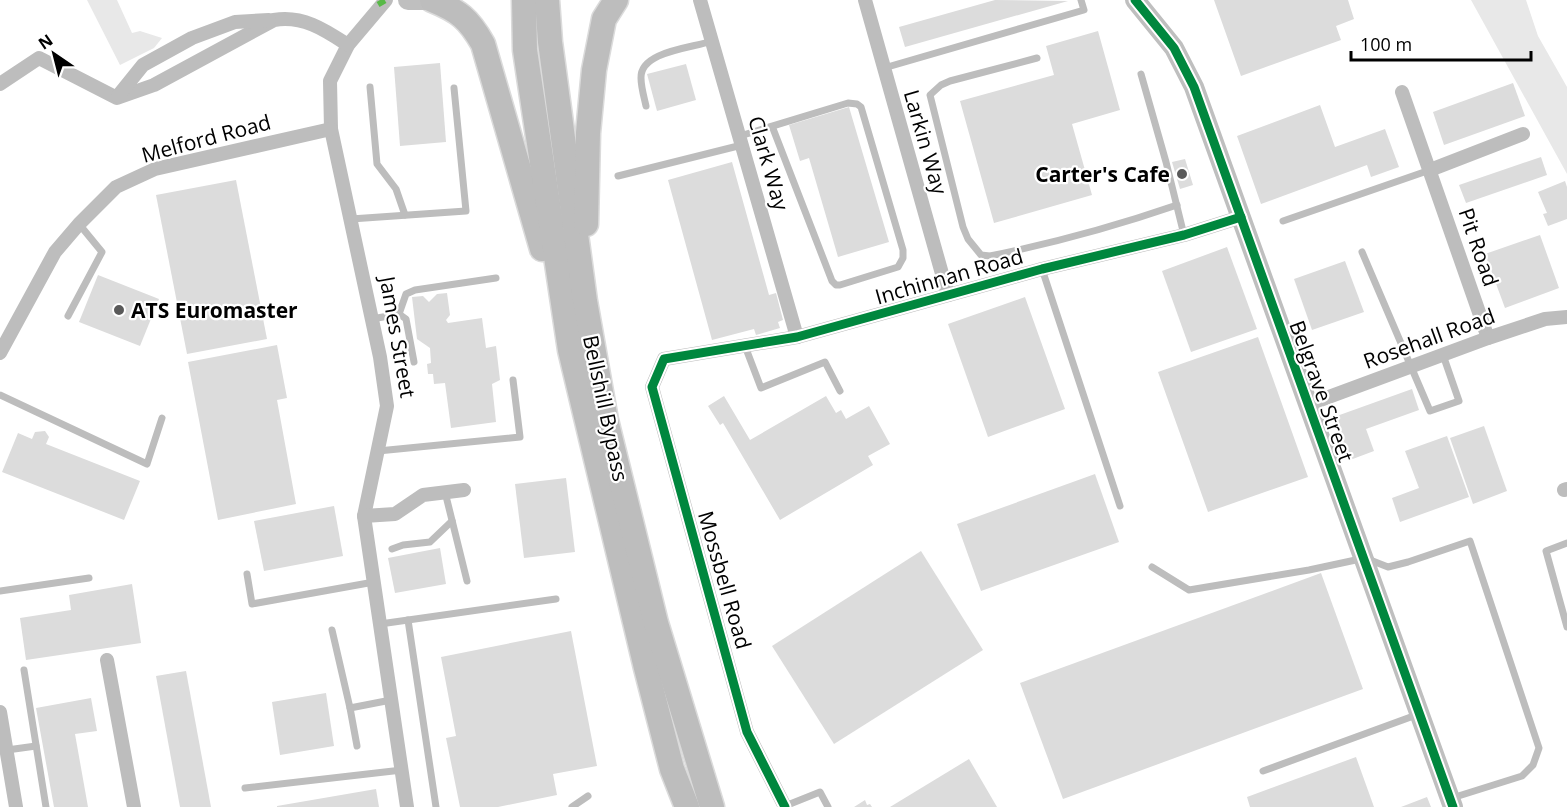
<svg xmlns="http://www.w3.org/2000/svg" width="1567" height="807" viewBox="0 0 1567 807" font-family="'Open Sans',sans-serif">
	<rect width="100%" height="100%" fill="#fff"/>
	<g fill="#e8e8e8">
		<polygon points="87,0 117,0 132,33 140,31 162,38 154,48 120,65"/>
		<polygon points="1471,0 1526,0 1538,36 1567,87 1567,174"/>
	</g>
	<g fill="#dcdcdc">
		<polygon points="995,0 1068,1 905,47 899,27"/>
		<polygon points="1214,0 1348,0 1354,19 1336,26 1341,40 1241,76"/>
		<polygon points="1098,31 1120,110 1072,124 1092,195 994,223 960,101 1054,75 1046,46"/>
		<polygon points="440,63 446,142 400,146 394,67"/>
		<polygon points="686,64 696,100 657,111 647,74"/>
		<polygon points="1513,83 1525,116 1444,145 1433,112"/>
		<polygon points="1320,105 1335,147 1385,129 1399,167 1371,177 1367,165 1261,204 1237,136"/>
		<polygon points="849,107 889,242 838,257 809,158 800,161 789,125"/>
		<polygon points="1541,157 1547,175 1466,203 1459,185"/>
		<polygon points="1185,159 1193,185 1180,189 1172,162"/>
		<polygon points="732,162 769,295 776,293 783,320 778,322 780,328 756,335 754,329 712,340 668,180"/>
		<polygon points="236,180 267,339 187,354 156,195"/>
		<polygon points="1565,181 1567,187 1567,219 1548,226 1543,214 1547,213 1538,192"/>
		<polygon points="1540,235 1559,288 1505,308 1485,254"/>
		<polygon points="1227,247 1257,329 1191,352 1162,271"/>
		<polygon points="1345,261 1364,312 1312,330 1294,279"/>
		<polygon points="98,275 159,299 140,346 79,322"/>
		<polygon points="447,293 450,315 446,320 448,323 482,318 486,348 496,346 500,380 492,384 496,422 451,428 445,383 434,384 433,374 428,374 427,364 431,363 430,348 417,339 412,297 423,296 429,302 437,294"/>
		<polygon points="1025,297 1065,409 988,437 948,324"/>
		<polygon points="1258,337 1308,477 1208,512 1158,372"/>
		<polygon points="277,345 287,398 277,400 296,504 218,520 188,362"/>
		<polygon points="1412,389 1419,410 1366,429 1374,451 1350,460 1334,417"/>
		<polygon points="724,396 750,440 826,396 836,413 841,410 846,419 869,406 890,444 868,456 873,465 780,520 723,423 720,425 708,406"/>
		<polygon points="1484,426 1507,491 1473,504 1450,438"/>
		<polygon points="45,431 49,437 46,444 140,481 124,520 2,472 18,433 32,439 35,432"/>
		<polygon points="1447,436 1469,497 1400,522 1392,498 1419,488 1405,451"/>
		<polygon points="1095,474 1119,542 981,591 957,524"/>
		<polygon points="566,478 575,552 524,558 515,484"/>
		<polygon points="334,506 343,556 264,571 254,521"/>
		<polygon points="440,548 446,584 395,593 388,558"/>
		<polygon points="921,551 983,650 834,744 772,646"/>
		<polygon points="1321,573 1363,689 1063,799 1020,683"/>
		<polygon points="132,584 141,643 26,660 20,618 71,610 69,595"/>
		<polygon points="571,631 597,766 553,774 557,795 498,807 460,807 446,738 456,736 441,657"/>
		<polygon points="186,671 211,807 180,807 156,676"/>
		<polygon points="326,693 334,746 280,755 272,702"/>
		<polygon points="91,698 97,731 75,734 88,807 54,807 36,708"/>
		<polygon points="1356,757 1374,807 1250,807 1247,797"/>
		<polygon points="969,759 997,807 890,807"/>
		<polygon points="376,789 379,807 277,807 277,806"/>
		<polygon points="1427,797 1431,807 1401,807"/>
		<polygon points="865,800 867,805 870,804 872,807 854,807"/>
	</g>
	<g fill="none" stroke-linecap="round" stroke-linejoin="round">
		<defs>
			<g id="highway">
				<path d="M432 0C459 11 469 19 483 44L542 249"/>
				<polyline points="524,0 525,50 570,350 646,668 672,769 687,807"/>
				<polyline points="547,0 550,42 585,301 606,420 656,623 712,807"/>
				<polyline points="586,224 588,133 594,70 604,19 616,0"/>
			</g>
		</defs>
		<use href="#highway" stroke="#dbdbdb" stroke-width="27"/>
		<g stroke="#bdbdbd" stroke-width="7">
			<path d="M1037 58 950 81 941 85 930 95 963 227 968 239 981 255 990 256C1054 243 1116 226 1177 205"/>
			<polyline points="884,68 1084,10 1081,0"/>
			<polyline points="1141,74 1166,162 1184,235"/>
			<polyline points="370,87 377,164 396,189 405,215"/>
			<path d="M646 106C644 97 641 87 641 78 640 51 693 48 712 41"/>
			<polyline points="740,136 848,103 857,104 861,107 903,250 903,258 898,267 840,285 836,285 832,281 772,126"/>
			<polyline points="618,176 742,145"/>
			<polyline points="351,219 466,211 454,88"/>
			<polyline points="1283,221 1430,170"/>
			<polyline points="1362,252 1430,411 1459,401 1443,355"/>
			<polyline points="1042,269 1120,506"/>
			<polyline points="399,314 406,294 415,290 496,278"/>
			<polyline points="68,316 102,252 79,224"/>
			<polyline points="372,319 399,314 406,319 414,362"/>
			<polyline points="745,346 761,388 825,362 840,391"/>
			<polyline points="0,395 147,464 162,418"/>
			<polyline points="378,451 520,437 513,380"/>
			<polyline points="445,492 467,581"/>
			<polyline points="1567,543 1546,551 1567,627"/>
			<polyline points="392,549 403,545 430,542 452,521"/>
			<polyline points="1152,567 1189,590 1309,570 1365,558 1388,567 1408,562 1470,541 1539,748 1533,765 1522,776 1452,798"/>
			<polyline points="247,574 252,604 374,582"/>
			<polyline points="0,591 89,578"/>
			<polyline points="408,620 436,807"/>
			<polyline points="380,624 556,599"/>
			<polyline points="332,630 350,708 391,700"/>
			<polyline points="24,670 46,807"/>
			<polyline points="350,708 357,746"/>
			<polyline points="7,750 36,746"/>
			<polyline points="1263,771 1419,714"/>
			<polyline points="245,788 402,770"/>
			<polyline points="785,806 820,792 828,807"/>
			<polyline points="572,807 588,796"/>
		</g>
		<g stroke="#bdbdbd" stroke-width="14">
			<polyline points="386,0 348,45 330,81 331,129 380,357 387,406 364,516 407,807"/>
			<polyline points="700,0 797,337"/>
			<polyline points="865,0 948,295"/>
			<path d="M0 84 39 58 117 98 154 85 274 20C303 15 325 30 348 45"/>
			<polyline points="1402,92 1488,338"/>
			<polyline points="118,96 143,65 192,38 235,22 269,20"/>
			<polyline points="1430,170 1523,134"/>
			<polyline points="0,353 55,252 79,224 116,187 155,169 331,129"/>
			<polyline points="1307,405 1488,338 1545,319 1567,317"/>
			<polyline points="1564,490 1567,489"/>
			<polyline points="364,516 395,514 423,495 464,490"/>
			<polyline points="107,660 134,807"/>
			<polyline points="0,712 16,807"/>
			<polyline points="785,807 747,732 652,387 664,359 797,337 1042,269 1184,235 1241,217"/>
		</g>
		<g stroke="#bfbfbf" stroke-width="20">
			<polyline points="408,0 425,0"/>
			<polyline points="1135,0 1174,48 1194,87 1453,807"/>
		</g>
		<use href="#highway" stroke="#bdbdbd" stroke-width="24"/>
		<polyline stroke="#58b947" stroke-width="8" stroke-dasharray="15 8" stroke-linecap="butt" points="380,0 383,5"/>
		<defs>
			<g id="cycleway">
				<polyline points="1135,0 1174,48 1194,87 1453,807"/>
				<polyline points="785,807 747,732 652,387 664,359 797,337 1042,269 1184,235 1241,217"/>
			</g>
		</defs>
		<use href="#cycleway" stroke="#fff" stroke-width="13"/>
		<use href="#cycleway" stroke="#00873e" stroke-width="9"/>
	</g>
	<g fill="#595959" stroke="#fff" stroke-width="2">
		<circle cx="1182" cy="174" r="6"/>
		<circle cx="119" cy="310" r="6"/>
	</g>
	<g text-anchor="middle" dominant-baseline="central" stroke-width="4.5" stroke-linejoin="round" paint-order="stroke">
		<g font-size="21" fill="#000" stroke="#fff">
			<text transform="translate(206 138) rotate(-15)">Melford Road</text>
			<text transform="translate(926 142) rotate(74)">Larkin Way</text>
			<text transform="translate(769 163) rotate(74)">Clark Way</text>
			<text transform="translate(1479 247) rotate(71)">Pit Road</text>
			<text transform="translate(949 276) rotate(-16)">Inchinnan Road</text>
			<text transform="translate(398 337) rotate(80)">James Street</text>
			<text transform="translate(1429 338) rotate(-20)">Rosehall Road</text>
			<text transform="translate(1322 391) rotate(70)">Belgrave Street</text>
			<text transform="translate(606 408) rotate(78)">Bellshill Bypass</text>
			<text transform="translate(725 580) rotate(74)">Mossbell Road</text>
		</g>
		<g font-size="21" font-weight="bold" fill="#000" stroke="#fff" text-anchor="end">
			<text x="1170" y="174">Carter's Cafe</text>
			<text x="131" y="310" text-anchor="start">ATS Euromaster</text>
		</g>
	</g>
	<g transform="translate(54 54) rotate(325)" stroke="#ffffff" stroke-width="4.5" paint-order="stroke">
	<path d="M0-4.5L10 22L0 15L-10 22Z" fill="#000000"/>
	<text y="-9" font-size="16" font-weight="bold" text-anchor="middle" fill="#000000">N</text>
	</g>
	<path d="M1351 51v9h180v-9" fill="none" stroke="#000000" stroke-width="3"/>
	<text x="1360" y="51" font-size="18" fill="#000000" stroke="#ffffff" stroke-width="4.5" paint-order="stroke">100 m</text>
</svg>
